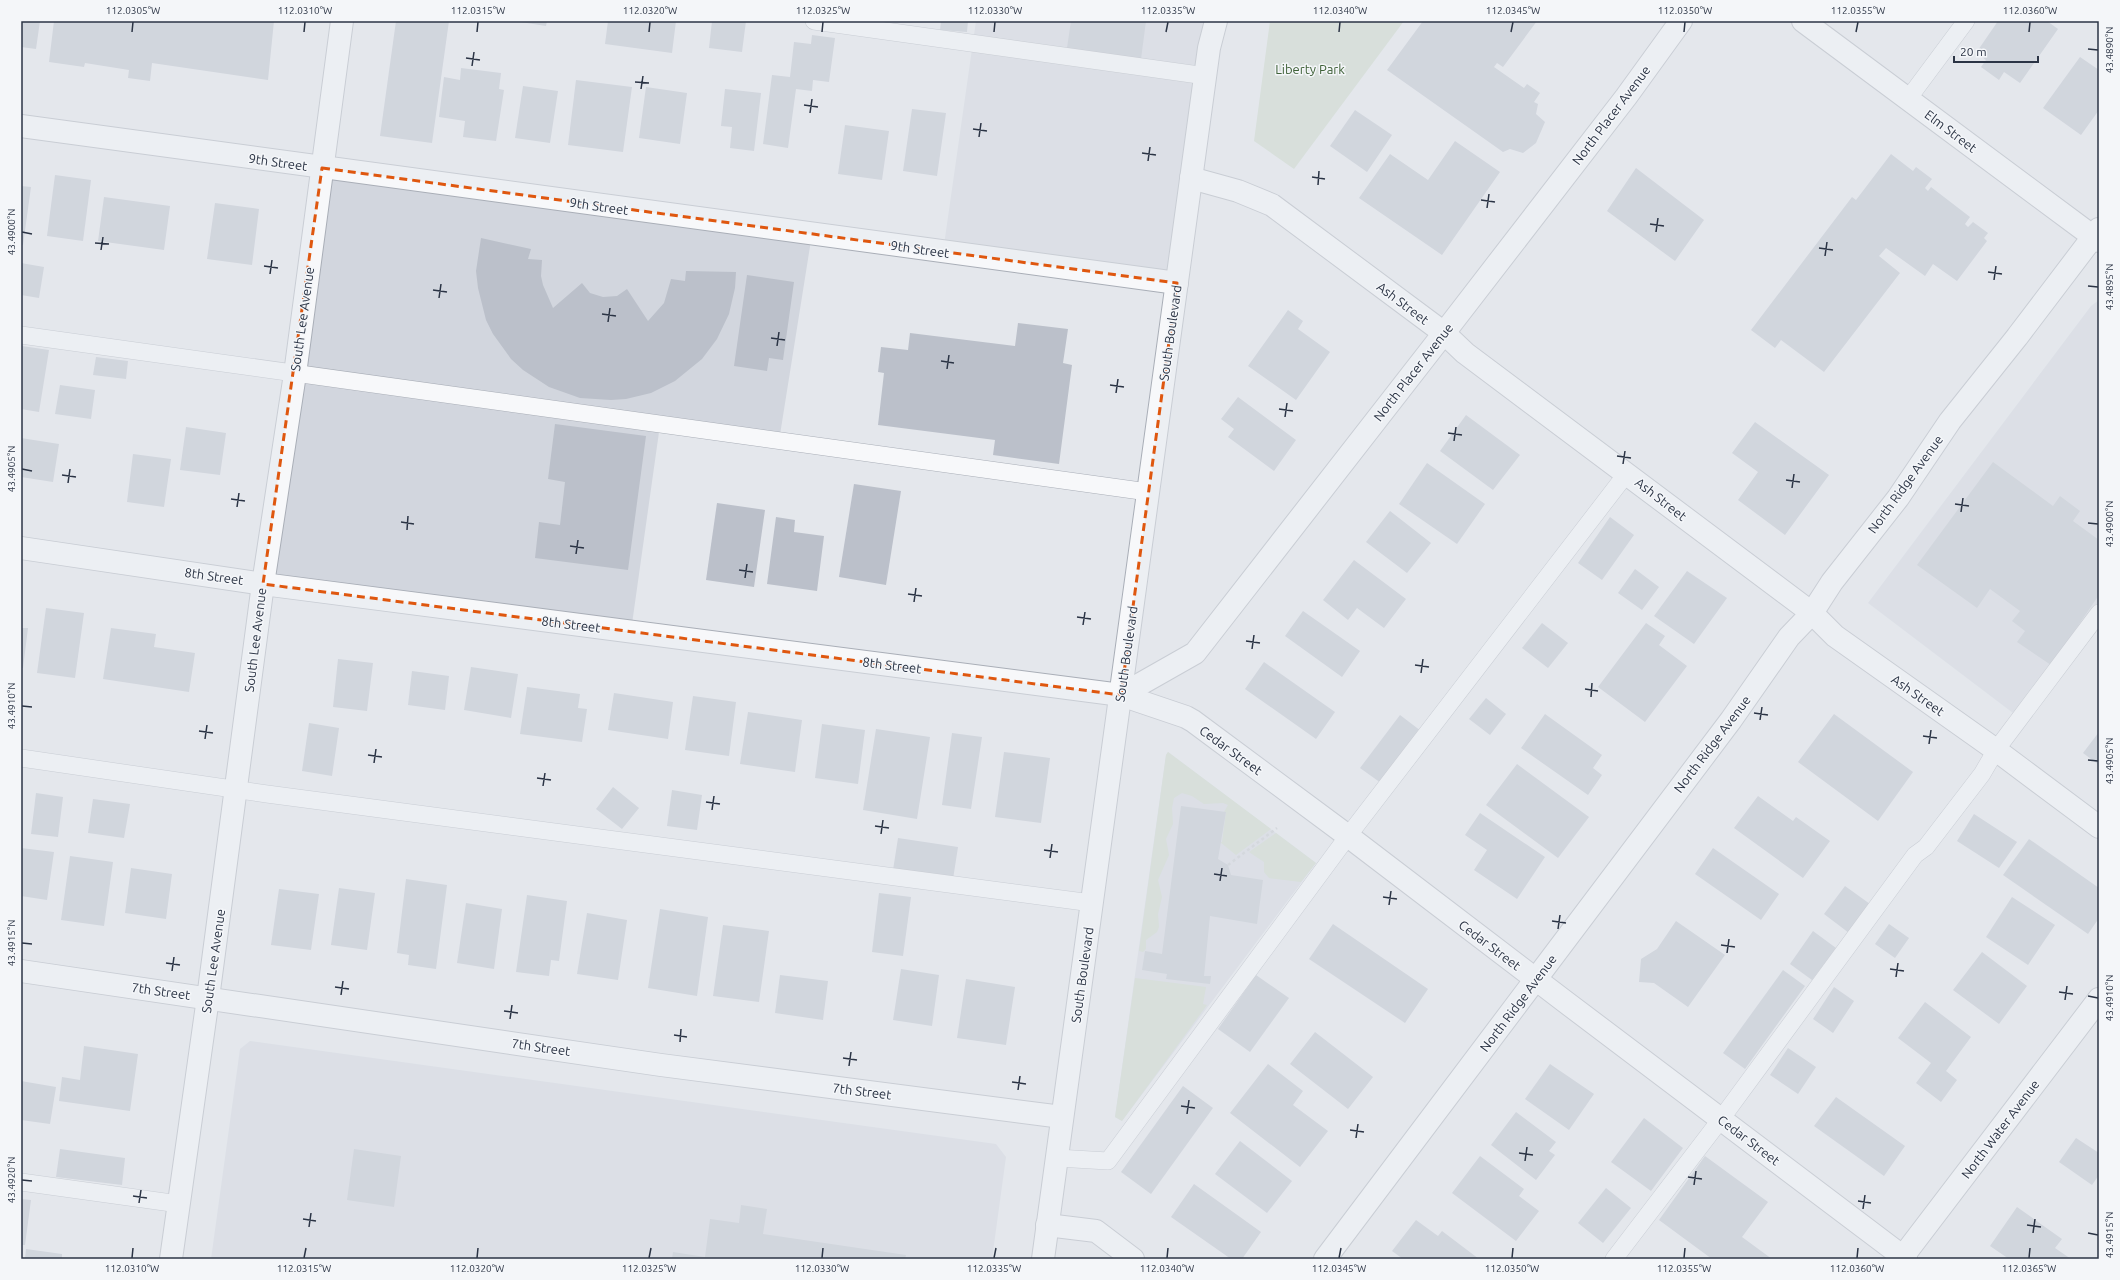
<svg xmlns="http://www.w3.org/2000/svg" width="2120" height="1280" viewBox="0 0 2120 1280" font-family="Ubuntu,sans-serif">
	<rect width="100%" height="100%" fill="#e4e7ec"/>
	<g fill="#d2d6de">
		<polygon points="976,21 1209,21 1177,283 943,252"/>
		<polygon points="322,168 812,234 779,441 660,425 631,631 263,584"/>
		<polygon points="2099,300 2099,601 2013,713 1868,603 2091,306"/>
		<polygon points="1168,752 1316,863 1122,1121 1115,1117 1166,755"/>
		<polygon points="250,1041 996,1144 1006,1157 992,1259 211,1259 240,1049"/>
	</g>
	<g fill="#c9d6c5">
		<polygon points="1270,21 1404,21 1294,169 1254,141"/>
		<polygon points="1168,752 1271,829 1236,855 1220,842 1222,842 1226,812 1224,812 1228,805 1223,803 1204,804 1192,796 1182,793 1174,798 1172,808 1173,824 1166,839 1169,855 1158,880 1162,897 1158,914 1159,927 1157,932 1146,940 1146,949 1143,952 1139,951 1166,755"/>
		<polygon points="1276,833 1316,863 1301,882 1269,878 1264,872 1264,862 1249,852"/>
		<polygon points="1135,978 1206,987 1203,1004 1207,1005 1122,1121 1115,1117"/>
	</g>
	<g fill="#bbc0ca">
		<polygon points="21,21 40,21 36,49 21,47"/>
		<polygon points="54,21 274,21 268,80 152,63 150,81 128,78 129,70 85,63 84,67 49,62"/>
		<polygon points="396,21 449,21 432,143 380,136"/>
		<polygon points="514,21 547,21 546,26"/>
		<polygon points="608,21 676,21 672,53 605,44"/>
		<polygon points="712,21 746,21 742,52 709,48"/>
		<polygon points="941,21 968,21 967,32 940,30"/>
		<polygon points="1071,21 1146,21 1141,59 1067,48"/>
		<polygon points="1423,21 1537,21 1503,67 1497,63 1494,67 1524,88 1527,84 1540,93 1534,102 1538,104 1536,114 1545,122 1536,143 1523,153 1510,149 1503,152 1387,70"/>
		<polygon points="1998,21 2047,21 2058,29 2020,83 2004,72 1999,80 1981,67 1986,60 1976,53"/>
		<polygon points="812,35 835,38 829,82 813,80 812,91 796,89 788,148 763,144 772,75 790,77 794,42 811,44"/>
		<polygon points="2080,57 2099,70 2099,110 2081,135 2043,108"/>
		<polygon points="461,68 501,73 499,89 504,90 496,141 463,137 465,121 439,117 444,77 460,80"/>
		<polygon points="576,80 632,87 623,152 568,145"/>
		<polygon points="523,86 558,91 550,143 515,138"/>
		<polygon points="646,87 687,93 680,144 639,138"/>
		<polygon points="725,89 761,93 754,151 730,148 732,127 721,126"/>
		<polygon points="912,109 946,113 937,176 903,171"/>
		<polygon points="1355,110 1392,135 1367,172 1330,146"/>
		<polygon points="845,125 889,131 882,180 838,174"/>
		<polygon points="1455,141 1500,172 1442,255 1359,198 1390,154 1428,180"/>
		<polygon points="1891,154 1913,171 1916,167 1932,179 1925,188 1928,191 1931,187 1970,217 1965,224 1968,227 1973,222 1988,233 1984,238 1987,241 1957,281 1933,264 1925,276 1886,248 1879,256 1900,273 1824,372 1781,340 1775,348 1751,330 1852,197 1856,200"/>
		<polygon points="1636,168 1704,220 1675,261 1607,211"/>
		<polygon points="55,175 91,180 83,241 47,236"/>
		<polygon points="21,186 31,187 23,245 21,245"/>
		<polygon points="104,197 170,206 164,250 98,241"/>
		<polygon points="215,203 259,209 252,265 207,259"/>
		<polygon points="481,238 531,249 528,259 542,260 541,276 543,285 553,308 582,283 590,293 603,297 617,296 627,289 648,321 664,303 671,279 685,281 686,271 736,272 735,288 729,314 717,339 702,359 675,381 651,393 626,399 611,400 580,398 549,387 523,370 511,359 493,334 486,320 478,288 476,271"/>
		<polygon points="21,263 44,267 39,298 21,295"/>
		<polygon points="747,275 794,282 783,360 769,358 767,371 734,366"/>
		<polygon points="1288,310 1303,321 1298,329 1330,352 1296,400 1248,366"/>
		<polygon points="1018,323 1068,329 1063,363 1072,365 1059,464 993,455 995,440 878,425 884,373 878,372 881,347 908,350 910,333 1015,346"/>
		<polygon points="22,346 49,350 39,412 21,409"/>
		<polygon points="96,357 128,361 126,379 93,375"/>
		<polygon points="60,385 95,390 91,419 55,414"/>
		<polygon points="1238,397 1296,440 1274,471 1228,437 1234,429 1221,419"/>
		<polygon points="1466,415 1520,455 1493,490 1440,451"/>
		<polygon points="1755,422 1829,475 1785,535 1738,500 1758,472 1732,453"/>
		<polygon points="555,424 646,436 628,570 535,558 539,522 560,525 565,482 548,479"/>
		<polygon points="186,427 226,433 220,475 180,470"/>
		<polygon points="21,438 59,444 53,482 21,477"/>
		<polygon points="133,454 171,459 164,507 127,502"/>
		<polygon points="1993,462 2053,506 2060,496 2080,511 2073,521 2099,540 2099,595 2051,665 2017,642 2025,631 2012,621 2020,611 1990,589 1977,608 1917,565"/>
		<polygon points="1427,463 1485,504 1457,544 1399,504"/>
		<polygon points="854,484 901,491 886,585 839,577"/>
		<polygon points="717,503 765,510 754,587 706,580"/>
		<polygon points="1390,511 1431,543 1407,573 1366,542"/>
		<polygon points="776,517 795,520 794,532 824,536 817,591 767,584"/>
		<polygon points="1610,517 1634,535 1602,580 1578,563"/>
		<polygon points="1354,560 1406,599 1384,628 1357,608 1348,620 1323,600"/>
		<polygon points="1635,569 1659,587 1642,610 1618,593"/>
		<polygon points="1687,571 1727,598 1694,644 1654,616"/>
		<polygon points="46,608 84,613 75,678 37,673"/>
		<polygon points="1303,611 1360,651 1342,677 1285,636"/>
		<polygon points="1542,623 1568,643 1548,668 1522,648"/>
		<polygon points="1646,623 1665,636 1659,645 1687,666 1645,722 1598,687"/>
		<polygon points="21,628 28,628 23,668 21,668"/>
		<polygon points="111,628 156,634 154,647 195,653 189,692 103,679"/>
		<polygon points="338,659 373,663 367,711 333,707"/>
		<polygon points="1264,662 1335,712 1316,739 1245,689"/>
		<polygon points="471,667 518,674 511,718 464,710"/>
		<polygon points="412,671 449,676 445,710 408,705"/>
		<polygon points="527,687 580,694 578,708 587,709 582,742 520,734"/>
		<polygon points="614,693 673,702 668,739 608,730"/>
		<polygon points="693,696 736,702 729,756 685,750"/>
		<polygon points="1486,698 1506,714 1490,735 1469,719"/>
		<polygon points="748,712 802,720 795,772 740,764"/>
		<polygon points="1545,714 1602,755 1593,768 1602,775 1588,795 1521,748"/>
		<polygon points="1834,714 1913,772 1878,821 1798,762"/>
		<polygon points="1400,715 1421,731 1381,783 1360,768"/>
		<polygon points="309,723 339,728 332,776 302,771"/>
		<polygon points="822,724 865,730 858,784 815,778"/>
		<polygon points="876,729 930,737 917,819 863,810"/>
		<polygon points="2099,732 2099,765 2083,753"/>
		<polygon points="952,733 982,737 971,809 942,805"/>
		<polygon points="1004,752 1050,758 1041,823 995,817"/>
		<polygon points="1517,764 1589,817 1558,858 1486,805"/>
		<polygon points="613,787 639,808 622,829 596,809"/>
		<polygon points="672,790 702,795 697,830 667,826"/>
		<polygon points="36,793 63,797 58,837 31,834"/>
		<polygon points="1758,796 1793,821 1796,817 1830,841 1803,878 1734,828"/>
		<polygon points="93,799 130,804 124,838 88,833"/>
		<polygon points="1181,806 1226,812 1218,859 1228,865 1231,875 1263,880 1257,924 1210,916 1204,976 1211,976 1210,984 1166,979 1167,974 1142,970 1145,951 1162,954"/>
		<polygon points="1480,813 1545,857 1517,899 1474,870 1487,850 1465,835"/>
		<polygon points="1974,814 2017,842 1999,868 1957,841"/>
		<polygon points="898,838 958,847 953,879 893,870"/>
		<polygon points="2029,839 2099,888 2099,918 2088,934 2003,875"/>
		<polygon points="21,848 54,852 47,900 21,896"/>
		<polygon points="1713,848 1779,894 1761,920 1695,874"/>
		<polygon points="70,856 113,862 104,926 61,920"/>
		<polygon points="131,868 172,874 166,919 125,913"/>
		<polygon points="406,879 447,885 436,969 408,965 409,955 397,953"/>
		<polygon points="1845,886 1870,904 1849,933 1824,914"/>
		<polygon points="339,888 375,893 367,950 331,945"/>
		<polygon points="279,889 319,894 311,950 271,945"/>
		<polygon points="879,893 911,897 903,956 872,952"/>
		<polygon points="527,895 567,901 559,961 551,960 549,976 516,972"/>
		<polygon points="2012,897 2055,925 2028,965 1986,937"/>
		<polygon points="466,903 502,909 494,969 457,963"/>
		<polygon points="660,909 708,917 697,996 648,988"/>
		<polygon points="587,913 627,920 618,980 577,974"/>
		<polygon points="1676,921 1725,955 1688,1007 1654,983 1639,982 1641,959 1657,949"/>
		<polygon points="1333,924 1428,989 1405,1023 1309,959"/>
		<polygon points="1889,924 1909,938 1895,958 1875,944"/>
		<polygon points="723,925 769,931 759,1002 713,996"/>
		<polygon points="1813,931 1836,948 1812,980 1790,964"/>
		<polygon points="1982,952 2027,986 1999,1024 1953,990"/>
		<polygon points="901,969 939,975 932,1026 893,1020"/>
		<polygon points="1783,970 1805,986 1745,1069 1723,1053"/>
		<polygon points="780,975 828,981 823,1020 775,1013"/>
		<polygon points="1256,975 1289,998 1250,1052 1218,1029"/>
		<polygon points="966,979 1015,987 1006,1045 957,1038"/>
		<polygon points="1834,987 1854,1001 1833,1033 1813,1019"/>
		<polygon points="1925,1002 1971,1037 1946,1071 1957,1080 1941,1102 1916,1083 1931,1063 1898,1038"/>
		<polygon points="1315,1032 1373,1077 1348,1109 1290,1064"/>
		<polygon points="84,1046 138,1054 130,1111 59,1101 62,1077 80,1080"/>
		<polygon points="1788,1048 1816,1067 1798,1094 1770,1075"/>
		<polygon points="1268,1064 1303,1091 1293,1105 1328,1131 1300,1167 1230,1113"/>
		<polygon points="1550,1064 1594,1094 1569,1130 1525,1099"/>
		<polygon points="21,1081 56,1087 50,1124 21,1120"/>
		<polygon points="1183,1086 1213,1108 1151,1194 1121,1172"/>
		<polygon points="1836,1097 1905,1146 1884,1176 1814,1126"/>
		<polygon points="1516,1112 1556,1142 1549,1151 1555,1155 1536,1180 1491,1145"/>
		<polygon points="1644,1118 1683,1148 1651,1191 1611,1162"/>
		<polygon points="2076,1138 2099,1153 2099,1175 2092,1185 2059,1162"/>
		<polygon points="1240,1141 1292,1181 1267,1213 1215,1174"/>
		<polygon points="60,1149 125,1158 122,1185 56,1177"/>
		<polygon points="354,1149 401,1156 394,1207 347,1200"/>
		<polygon points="1480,1156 1524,1189 1519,1196 1539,1211 1516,1241 1452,1193"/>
		<polygon points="1705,1156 1768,1202 1742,1237 1772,1259 1712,1259 1659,1220"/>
		<polygon points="1194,1184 1261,1232 1242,1259 1231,1259 1171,1217"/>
		<polygon points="1606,1188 1631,1208 1603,1243 1578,1223"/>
		<polygon points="21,1199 31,1200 25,1245 21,1245"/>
		<polygon points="741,1205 767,1209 763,1234 906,1255 905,1259 672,1259 673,1252 705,1257 710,1219 739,1223"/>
		<polygon points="2017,1207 2062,1239 2055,1248 2071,1259 2009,1259 1990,1246"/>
		<polygon points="1416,1220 1438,1236 1442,1231 1479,1259 1403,1259 1392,1251"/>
		<polygon points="26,1249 62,1254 62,1259 25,1259"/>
	</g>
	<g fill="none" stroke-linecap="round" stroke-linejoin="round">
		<defs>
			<g id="service">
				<polyline points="814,21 1206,76"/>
				<polyline points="1908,99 1966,21"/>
				<polyline points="21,335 1148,492"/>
				<polyline points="21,758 267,794 1092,903"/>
				<polyline points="1057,1158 1108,1161 1348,836 1627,473"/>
				<polyline points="21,1182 179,1204"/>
				<polyline points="1614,1259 1721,1119 1915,855 1926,847 1982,774 1996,750 2099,613"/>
			</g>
			<g id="minor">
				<polyline points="21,126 1177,283"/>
				<polyline points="1191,178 1238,191 1272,205 1444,333 1465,353 1812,613 1835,636 1996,750 2099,827"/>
				<polyline points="21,548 263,584 1121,695 1186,717 1193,721 1348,836 1563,1000 1906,1259"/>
				<polyline points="1121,695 1195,653 1444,333 1626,97 1681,21"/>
				<polyline points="21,971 661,1065 1062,1117"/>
				<polyline points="1047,1225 1096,1231 1133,1259"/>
				<polyline points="171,1259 208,998 263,584 295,374 342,21"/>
				<polyline points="1325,1259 1731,720 1789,637 1812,613 1832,582 1898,498 1950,421 2017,337 2099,229"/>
				<polyline points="1901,1259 2099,999"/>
			</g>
			<g id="tertiary">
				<polyline points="1803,21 2099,241"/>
				<polyline points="1043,1259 1209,48 1216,21"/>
			</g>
		</defs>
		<use href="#service" stroke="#a9aeb7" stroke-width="18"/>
		<use href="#minor" stroke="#a9aeb7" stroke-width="24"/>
		<use href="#tertiary" stroke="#a9aeb7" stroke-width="24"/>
		<polyline stroke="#c2c5cb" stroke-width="2.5" stroke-dasharray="3 3" stroke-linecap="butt" points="1228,865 1277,828"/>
		<use href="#service" stroke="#f7f8fa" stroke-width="17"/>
		<use href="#minor" stroke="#f7f8fa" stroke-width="22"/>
		<use href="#tertiary" stroke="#f7f8fa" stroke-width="22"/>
	</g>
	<path d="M0 0H2120V1280H0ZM322 168 1177 283 1121 695 263 584Z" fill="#e4e7ec" fill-opacity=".55" fill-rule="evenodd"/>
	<path fill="none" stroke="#df570f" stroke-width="3" stroke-dasharray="8 5" stroke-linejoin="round" d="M322 168 1177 283 1121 695 263 584Z"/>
	<path fill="none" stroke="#2b3445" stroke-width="1.5" d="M132 32 133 22M304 32 305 22M477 32 478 22M649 32 650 22M822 32 823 22M994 32 995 22M1166 32 1168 22M1339 32 1340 22M1511 32 1513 22M1684 32 1685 22M1856 32 1858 22M2029 32 2030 22M2088 49 2098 50M466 58 480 60M472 66 474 52M635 82 649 83M641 89 643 76M804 105 818 107M810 113 812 99M973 129 987 131M979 137 981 123M1142 153 1156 155M1148 161 1150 147M1312 177 1325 179M1318 185 1319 171M1481 200 1495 202M1487 208 1489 194M1650 224 1664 226M22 232 32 234M1656 232 1658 218M95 243 109 244M1819 248 1833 250M101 250 103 237M1825 256 1827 242M264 266 278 268M1988 272 2002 274M270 274 272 260M1994 280 1996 266M2088 286 2098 287M433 290 447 292M439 298 441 284M602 314 616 316M608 322 610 308M771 338 785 340M777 346 779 332M941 361 954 363M947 369 949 355M1110 385 1124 387M1116 393 1118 379M1279 409 1293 411M1285 417 1287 403M1448 433 1462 435M1454 441 1456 427M1617 456 1631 458M1623 464 1625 451M22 469 32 471M62 475 76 477M1786 480 1800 482M68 483 70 469M1792 488 1794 474M231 499 245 501M1955 504 1969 506M237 507 239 493M1961 512 1963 498M401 522 414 524M2088 523 2098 524M407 530 408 516M570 546 584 548M576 554 578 540M739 570 753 572M745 578 747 564M908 594 922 596M914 602 916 588M1077 617 1091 619M1083 625 1085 612M1246 641 1260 643M1252 649 1254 635M1415 665 1429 667M1421 673 1423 659M1585 689 1598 691M1591 697 1592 683M22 706 32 707M1754 713 1768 715M1760 720 1762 707M199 731 213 733M1923 736 1937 738M205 739 207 725M1929 744 1931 730M368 755 382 757M2088 760 2098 761M374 763 376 749M537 778 551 780M543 786 545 773M706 802 720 804M712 810 714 796M875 826 889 828M881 834 883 820M1044 850 1058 852M1050 858 1052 844M1214 874 1227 876M1220 881 1222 868M1383 897 1397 899M1389 905 1391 891M1552 921 1566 923M1558 929 1560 915M22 943 32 944M1721 945 1735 947M1727 953 1729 939M166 963 180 965M1890 969 1904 971M172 971 174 957M1896 977 1898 963M335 987 349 989M2059 992 2073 994M341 995 343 981M2088 996 2098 998M2065 1000 2067 986M504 1011 518 1013M510 1019 512 1005M674 1035 687 1037M680 1042 681 1029M843 1058 857 1060M849 1066 851 1052M1012 1082 1026 1084M1018 1090 1020 1076M1181 1106 1195 1108M1187 1114 1189 1100M1350 1130 1364 1132M1356 1138 1358 1124M1519 1153 1533 1155M1525 1161 1527 1147M1688 1177 1702 1179M22 1180 32 1181M1694 1185 1696 1171M133 1196 147 1198M1858 1201 1871 1203M139 1203 141 1190M1863 1209 1865 1195M303 1219 316 1221M2027 1225 2041 1227M309 1227 311 1213M2033 1233 2035 1219M2088 1233 2098 1235M132 1258 133 1248M304 1258 306 1248M477 1258 478 1248M649 1258 651 1248M822 1258 823 1248M994 1258 996 1248M1167 1258 1168 1248M1339 1258 1341 1248M1512 1258 1513 1248M1684 1258 1685 1248M1857 1258 1858 1248M2029 1258 2030 1248"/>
	<g text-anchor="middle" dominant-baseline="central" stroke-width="3" stroke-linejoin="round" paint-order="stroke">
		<g font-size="13" fill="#3f6138" stroke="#f4f6f9">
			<text x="1310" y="69">Liberty Park</text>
		</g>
		<g font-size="13" fill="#2b3445" stroke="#f4f6f9">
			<text transform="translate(1611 115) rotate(-53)">North Placer Avenue</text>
			<text transform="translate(1951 131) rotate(37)">Elm Street</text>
			<text transform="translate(278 162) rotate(8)">9th Street</text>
			<text transform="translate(599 206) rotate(8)">9th Street</text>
			<text transform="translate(920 249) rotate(8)">9th Street</text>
			<text transform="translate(1403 303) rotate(37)">Ash Street</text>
			<text transform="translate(302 319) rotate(-82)">South Lee Avenue</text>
			<text transform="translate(1170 333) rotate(-82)">South Boulevard</text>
			<text transform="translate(1413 372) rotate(-52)">North Placer Avenue</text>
			<text transform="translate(1905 484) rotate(-54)">North Ridge Avenue</text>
			<text transform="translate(1661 499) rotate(38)">Ash Street</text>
			<text transform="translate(214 576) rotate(8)">8th Street</text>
			<text transform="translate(571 624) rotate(7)">8th Street</text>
			<text transform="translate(255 640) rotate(-83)">South Lee Avenue</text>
			<text transform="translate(1126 654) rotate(-82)">South Boulevard</text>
			<text transform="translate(892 665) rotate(7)">8th Street</text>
			<text transform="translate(1918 695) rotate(35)">Ash Street</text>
			<text transform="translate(1712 744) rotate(-53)">North Ridge Avenue</text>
			<text transform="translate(1231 750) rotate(36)">Cedar Street</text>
			<text transform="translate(1490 945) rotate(37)">Cedar Street</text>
			<text transform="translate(213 961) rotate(-82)">South Lee Avenue</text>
			<text transform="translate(1082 975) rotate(-82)">South Boulevard</text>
			<text transform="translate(161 991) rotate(8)">7th Street</text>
			<text transform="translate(1518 1003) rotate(-53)">North Ridge Avenue</text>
			<text transform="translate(541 1047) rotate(8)">7th Street</text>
			<text transform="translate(862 1091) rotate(7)">7th Street</text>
			<text transform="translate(2000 1129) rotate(-53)">North Water Avenue</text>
			<text transform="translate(1749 1140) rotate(37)">Cedar Street</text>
		</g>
	</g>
	<rect width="2120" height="1280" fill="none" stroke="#f4f6f9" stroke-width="44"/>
	<path d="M1954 56v6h84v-6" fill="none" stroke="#2b3445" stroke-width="2"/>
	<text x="1960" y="56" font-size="12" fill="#2b3445" stroke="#f4f6f9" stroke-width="3" paint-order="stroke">20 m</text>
	<rect x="22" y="22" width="2076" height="1236" fill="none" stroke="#2b3445" stroke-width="1.5"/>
	<g font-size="10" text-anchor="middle" fill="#2b3445">
		<text x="133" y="14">112.0305°W</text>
		<text x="305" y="14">112.0310°W</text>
		<text x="478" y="14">112.0315°W</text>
		<text x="650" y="14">112.0320°W</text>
		<text x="823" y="14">112.0325°W</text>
		<text x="995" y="14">112.0330°W</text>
		<text x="1168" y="14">112.0335°W</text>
		<text x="1340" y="14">112.0340°W</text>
		<text x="1513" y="14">112.0345°W</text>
		<text x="1685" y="14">112.0350°W</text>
		<text x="1858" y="14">112.0355°W</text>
		<text x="2030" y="14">112.0360°W</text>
		<text transform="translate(2109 50) rotate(-90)" y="4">43.4890°N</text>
		<text transform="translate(11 232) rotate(-90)" y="4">43.4900°N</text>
		<text transform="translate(2109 287) rotate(-90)" y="4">43.4895°N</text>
		<text transform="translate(11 469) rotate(-90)" y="4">43.4905°N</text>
		<text transform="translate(2109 524) rotate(-90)" y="4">43.4900°N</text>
		<text transform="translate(11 706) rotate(-90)" y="4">43.4910°N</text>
		<text transform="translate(2109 761) rotate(-90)" y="4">43.4905°N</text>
		<text transform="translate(11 943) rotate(-90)" y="4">43.4915°N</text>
		<text transform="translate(2109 998) rotate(-90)" y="4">43.4910°N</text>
		<text transform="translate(11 1180) rotate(-90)" y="4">43.4920°N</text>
		<text transform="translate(2109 1235) rotate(-90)" y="4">43.4915°N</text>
		<text x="132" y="1272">112.0310°W</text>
		<text x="304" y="1272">112.0315°W</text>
		<text x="477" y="1272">112.0320°W</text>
		<text x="649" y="1272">112.0325°W</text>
		<text x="822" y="1272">112.0330°W</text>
		<text x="994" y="1272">112.0335°W</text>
		<text x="1167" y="1272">112.0340°W</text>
		<text x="1339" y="1272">112.0345°W</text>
		<text x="1512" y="1272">112.0350°W</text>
		<text x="1684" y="1272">112.0355°W</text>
		<text x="1857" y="1272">112.0360°W</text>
		<text x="2029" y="1272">112.0365°W</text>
	</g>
</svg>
